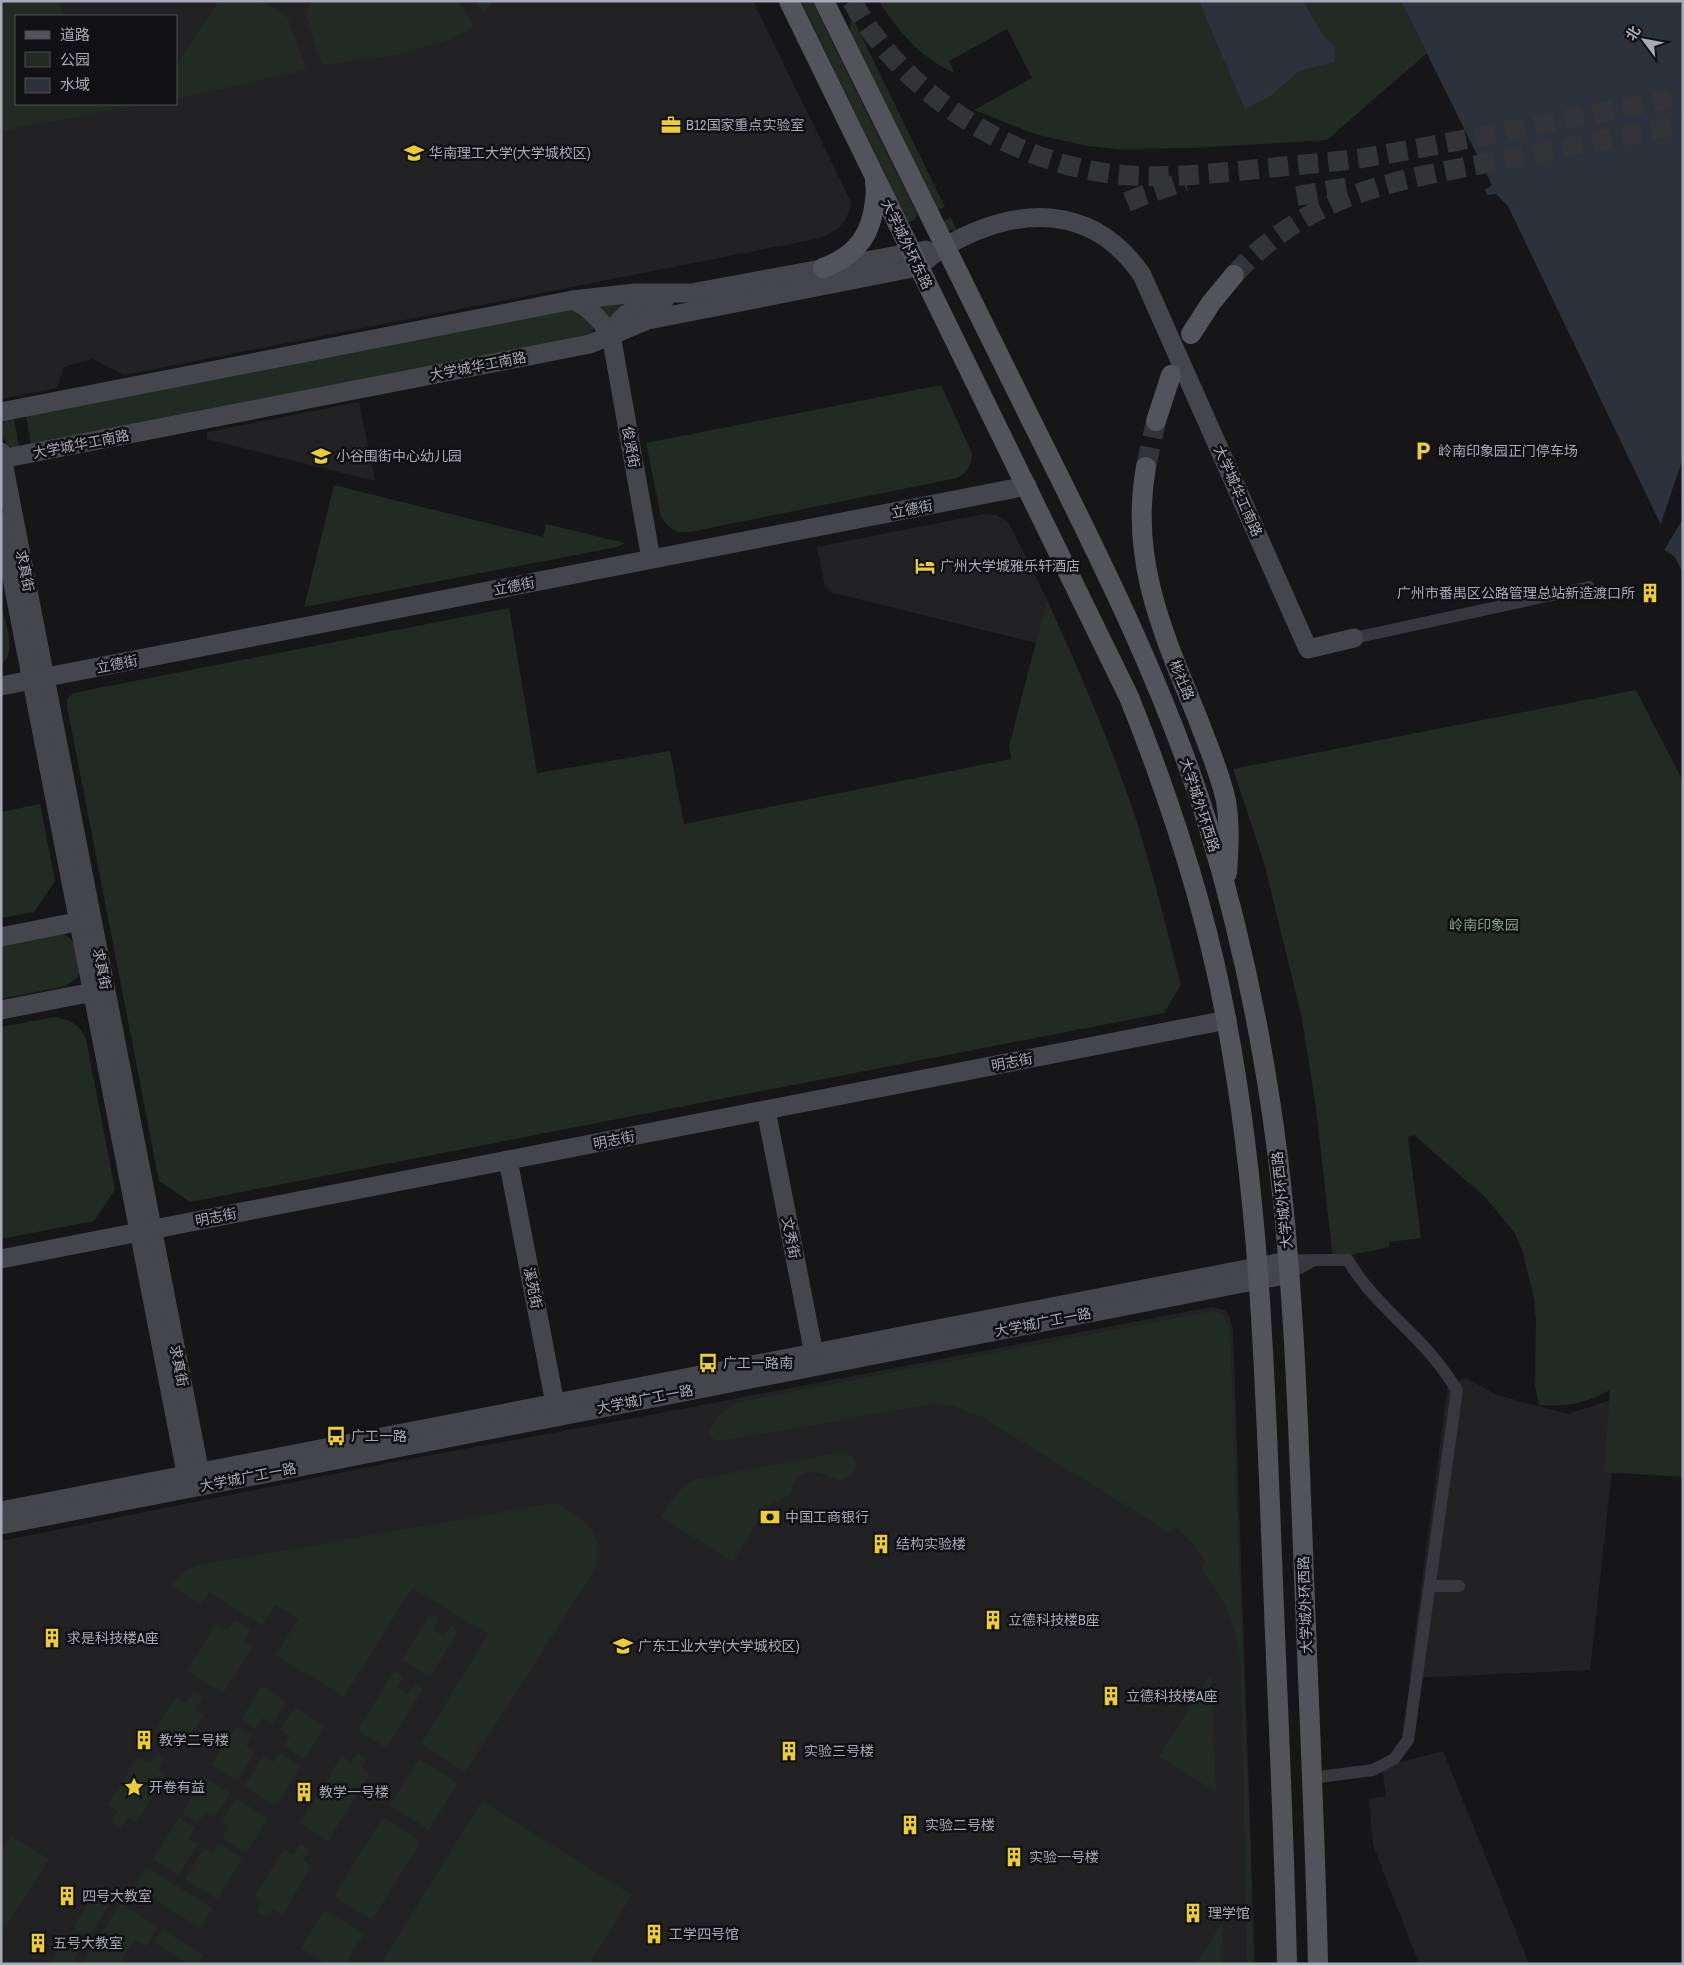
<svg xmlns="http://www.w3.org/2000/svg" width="1684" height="1965" viewBox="0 0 1684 1965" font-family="'Archivo Narrow','Noto Sans SC',sans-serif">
	<rect width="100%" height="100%" fill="#161618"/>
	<g fill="#222225" fill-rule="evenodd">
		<path d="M1 1H753L851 202 850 208 846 219 838 229 821 238 124 375 93 359 64 367 57 388 1 399ZM16 16H176V104H16Z"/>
		<polygon points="359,402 375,481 207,439 207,432"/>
		<polygon points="984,514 996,515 1008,522 1047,600 1036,643 833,593 825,586 817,547"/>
		<polygon points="1211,1307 1225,1310 1230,1318 1233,1330 1255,1964 1,1964 1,1541 403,1460 645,1416"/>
		<polygon points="1466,1378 1497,1395 1568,1414 1620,1397 1590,1670 1409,1678 1448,1385"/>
		<polygon points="1443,1751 1529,1964 1419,1964 1373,1845 1369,1799 1386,1796 1382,1767"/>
	</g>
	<g fill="#222a24">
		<polygon points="1,1 59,1 63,13 68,16 16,16 16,104 145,104 1,131"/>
		<polygon points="219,1 262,1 288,18 306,70 176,99 176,65"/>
		<polygon points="312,1 458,1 474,27 448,40 397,55 322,65 305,12"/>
		<polygon points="475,1 494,1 483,13"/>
		<polygon points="801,1 812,1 917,214 915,220 909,222 906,218"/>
		<path d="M879 1H1401L1427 53 1327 140 1192 148 1119 149 1087 146 1035 134 974 110 1032 78 1007 29 949 61 954 72H952C920 57 897 30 879 1Z"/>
		<polygon points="851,15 945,207 936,211 850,35"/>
		<polygon points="951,218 957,231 947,230 942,222"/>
		<polygon points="642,297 609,320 592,302"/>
		<polygon points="567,309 580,311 594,327 590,335 32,449 25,412"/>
		<path d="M941 385 972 453C972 465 968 472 957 478L690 532C676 534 667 528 661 516L646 443Z"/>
		<path d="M13 414 20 451C5 448 0 436 4 421Z"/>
		<polygon points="334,485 543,537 546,524 625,543 617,547 304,607"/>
		<path d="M1047 600C1080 672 1111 744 1136 819 1153 874 1167 929 1181 985L1164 1013 190 1202 159 1181 67 706V700L73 693 509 608 537 773 670 751 684 824 1011 759 1009 746Z"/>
		<path d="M2 606C5 623 18 653 1 665Z"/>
		<path d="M1636 690 1683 781V1477L1604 1472 1610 1390C1582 1404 1570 1407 1539 1405L1535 1385 1536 1320 1534 1298 1522 1250 1514 1232 1486 1198 1414 1135 1408 1137 1421 1238 1389 1242V1247L1333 1259 1316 1108 1302 1019 1265 866 1233 769Z"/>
		<polygon points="40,804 55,881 34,912 1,918 1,812"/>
		<path d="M64 934C78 941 85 966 76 979L65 986 1 999V943Z"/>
		<path d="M54 1017C69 1018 80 1025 86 1039L115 1190 94 1221 1 1239V1027Z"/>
		<path d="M1212 1311 1222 1314 1228 1325 1230 1333 1250 1836 1253 1964H1247L1241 1671C1237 1626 1228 1603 1200 1567L1206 1562 1194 1545 1176 1527 1168 1534 1159 1526 982 1417 953 1406 932 1404 722 1441 715 1440 709 1436C708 1420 726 1410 738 1402Z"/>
		<path d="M843 1452C861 1456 858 1475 842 1480 826 1477 810 1464 796 1480 792 1485 793 1490 789 1494 782 1501 772 1501 764 1511L733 1562 661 1517C671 1501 679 1486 697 1479Z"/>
		<path d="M549 1504C558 1504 564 1508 571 1512 595 1527 605 1543 594 1571L465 1772 421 1744 488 1634 412 1588 344 1697 276 1655 298 1619 275 1605 262 1625 209 1592 201 1604 170 1585 184 1571 199 1565Z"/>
		<polygon points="430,1614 439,1619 433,1630 444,1636 451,1626 458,1631 430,1677 402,1660"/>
		<polygon points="234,1620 251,1630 245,1641 253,1647 223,1693 187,1671 216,1624 227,1631"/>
		<polygon points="394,1671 404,1677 397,1687 408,1694 415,1684 423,1689 386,1748 358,1730"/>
		<polygon points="1211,1674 1216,1792 1159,1756"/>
		<polygon points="262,1686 287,1702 272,1724 263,1718 256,1729 241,1719"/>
		<polygon points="194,1692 203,1697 195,1709 204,1714 182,1749 154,1732 176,1697 186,1703"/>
		<polygon points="295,1707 325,1726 305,1759 284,1746 290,1736 280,1729"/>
		<polygon points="236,1726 252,1735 246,1745 255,1752 237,1781 211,1765"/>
		<polygon points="280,1752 301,1766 276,1806 244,1786 263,1756 273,1762"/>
		<polygon points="358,1753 367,1758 361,1768 370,1774 328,1841 300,1823 341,1756 351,1762"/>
		<polygon points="156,1754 164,1759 158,1769 166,1775 136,1822 128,1817 121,1828 111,1822 118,1811 108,1805 138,1757 149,1764"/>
		<polygon points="419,1759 458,1783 429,1830 390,1805"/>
		<polygon points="204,1777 230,1793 214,1818 205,1812 198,1823 182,1813"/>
		<polygon points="236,1798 268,1818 246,1853 222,1838 229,1827 221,1822"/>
		<polygon points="482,1801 632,1895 589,1964 381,1964"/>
		<polygon points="383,1817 421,1842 372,1920 334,1896"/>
		<polygon points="179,1818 195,1828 188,1838 198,1844 178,1875 153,1859"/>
		<polygon points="11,1836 49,1859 1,1934 1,1852"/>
		<polygon points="219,1843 243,1858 217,1899 185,1879 204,1848 213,1853"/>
		<polygon points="300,1844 310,1850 303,1860 312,1866 282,1915 273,1909 267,1918 256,1912 262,1902 254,1897 284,1849 294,1855"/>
		<polygon points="147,1867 212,1908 200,1928 135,1887"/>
		<polygon points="98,1889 113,1898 89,1937 73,1927"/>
		<polygon points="120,1903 158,1927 146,1946 135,1940 120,1964 82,1964"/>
		<polygon points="325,1910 364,1934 345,1964 326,1964 301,1948"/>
		<polygon points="1223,1921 1222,1964 1196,1964"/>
		<polygon points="162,1929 203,1955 198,1964 189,1964 154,1942"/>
		<polygon points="69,1934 84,1944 72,1964 50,1964"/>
	</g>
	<g fill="#2c323b">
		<polygon points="1199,1 1303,1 1323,35 1335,46 1334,62 1299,71 1269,97 1245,109"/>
		<polygon points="1401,1 1683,1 1683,573 1675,557 1664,550 1669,542 1508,206 1496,194 1487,195 1485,190 1492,185"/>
	</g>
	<polygon fill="#161618" points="1683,458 1683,493 1681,499 1683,500 1683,519 1664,550 1675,557 1673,559 1662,551 1666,542 1659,529"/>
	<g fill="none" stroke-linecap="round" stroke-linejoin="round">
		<g stroke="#333438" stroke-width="20" stroke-dasharray="20 10" stroke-linecap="butt">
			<path d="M852 1C903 95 1017 167 1124 175 1173 179 1228 172 1277 167 1306 164 1335 162 1363 158 1470 140 1576 117 1683 96"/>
			<polyline points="1297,196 1349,187"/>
			<polyline points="1127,202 1144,195 1185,181"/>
			<path d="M1234 275C1311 191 1398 180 1504 160 1563 148 1623 136 1683 124"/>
			<polyline points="1146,467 1156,421"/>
		</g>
		<g stroke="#37373d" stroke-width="12">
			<polyline points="1354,638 1589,587"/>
			<polyline points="1288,1261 1314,1260 1289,1274"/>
			<polyline points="1430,1586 1459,1586"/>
			<path d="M1311 1778 1373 1770 1394 1759 1408 1740 1457 1390C1448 1376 1438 1362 1427 1350 1401 1321 1368 1295 1348 1260H1314"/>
		</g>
		<g stroke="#45464c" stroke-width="19">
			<path d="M572 300C590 307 600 320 611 335L651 559"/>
			<path d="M612 332C622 310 643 305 665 299"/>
			<polyline points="1,412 573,300 635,293 691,293 926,250"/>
			<polyline points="1,452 202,1484"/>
			<path d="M1 459 590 344 648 320 918 267C927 260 936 251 946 246 1016 206 1092 202 1142 275L1308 649 1354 638"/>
			<polyline points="1,522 189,1488"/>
			<polyline points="1,686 1027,486"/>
			<polyline points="1,937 91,919"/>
			<polyline points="1,1010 103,990"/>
			<polyline points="766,1110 816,1364"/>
			<polyline points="508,1160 557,1414"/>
			<polyline points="1,1259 1227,1020"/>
			<polyline points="1,1511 1288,1261"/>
			<polyline points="1,1525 1289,1274"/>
		</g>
		<g stroke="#53545b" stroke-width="20">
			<path d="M789 1 1129 697C1171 802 1207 912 1227 1024 1260 1200 1265 1379 1272 1557 1277 1693 1284 1828 1287 1964"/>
			<path d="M824 1C892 140 961 279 1030 418 1096 550 1164 684 1208 825 1241 934 1264 1046 1278 1158 1294 1288 1298 1420 1303 1550 1308 1688 1315 1826 1318 1964"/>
			<path d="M823 268C850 258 867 242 873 213 875 203 877 192 875 182"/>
			<polyline points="1191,334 1211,303 1234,275"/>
			<polyline points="1156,421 1171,375"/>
			<path d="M1146 467C1129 561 1164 635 1198 719 1208 746 1220 773 1226 801 1230 825 1229 850 1227 873"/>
		</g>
	</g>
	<defs>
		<symbol id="office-bare" viewBox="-9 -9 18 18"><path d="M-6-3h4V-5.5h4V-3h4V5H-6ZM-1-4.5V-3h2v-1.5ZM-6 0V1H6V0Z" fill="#ebcd3b" stroke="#111113" stroke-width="2.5" paint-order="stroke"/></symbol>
		<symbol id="university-bare" viewBox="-9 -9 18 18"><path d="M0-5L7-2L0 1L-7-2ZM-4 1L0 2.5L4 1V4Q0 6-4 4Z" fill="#ebcd3b" stroke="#111113" stroke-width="2.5" paint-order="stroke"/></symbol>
		<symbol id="parking-bare" viewBox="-9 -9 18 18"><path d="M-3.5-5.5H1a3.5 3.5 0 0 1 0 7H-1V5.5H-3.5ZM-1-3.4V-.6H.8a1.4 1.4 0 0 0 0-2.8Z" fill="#ebcd3b" stroke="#111113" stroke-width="2.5" paint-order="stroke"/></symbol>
		<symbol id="school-bare" viewBox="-9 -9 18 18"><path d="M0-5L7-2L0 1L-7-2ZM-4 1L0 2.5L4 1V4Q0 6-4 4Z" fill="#ebcd3b" stroke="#111113" stroke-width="2.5" paint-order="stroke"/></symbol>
		<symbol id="hotel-bare" viewBox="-9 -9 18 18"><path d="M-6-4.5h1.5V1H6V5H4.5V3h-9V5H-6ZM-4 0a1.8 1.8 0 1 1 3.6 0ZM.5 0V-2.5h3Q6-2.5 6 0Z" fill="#ebcd3b" stroke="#111113" stroke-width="2.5" paint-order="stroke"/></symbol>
		<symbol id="building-bare" viewBox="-9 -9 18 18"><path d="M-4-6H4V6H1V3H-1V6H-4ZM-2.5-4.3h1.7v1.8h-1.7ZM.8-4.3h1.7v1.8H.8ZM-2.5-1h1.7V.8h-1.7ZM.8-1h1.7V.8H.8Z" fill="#ebcd3b" stroke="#111113" stroke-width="2.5" paint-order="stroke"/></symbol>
		<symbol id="bus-bare" viewBox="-9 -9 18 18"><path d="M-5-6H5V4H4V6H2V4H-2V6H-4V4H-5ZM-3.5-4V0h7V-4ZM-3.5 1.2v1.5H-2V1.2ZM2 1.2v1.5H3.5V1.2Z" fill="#ebcd3b" stroke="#111113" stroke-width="2.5" paint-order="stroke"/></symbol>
		<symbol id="bank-bare" viewBox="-9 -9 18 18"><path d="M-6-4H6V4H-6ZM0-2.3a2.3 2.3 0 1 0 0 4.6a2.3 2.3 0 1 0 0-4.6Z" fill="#ebcd3b" stroke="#111113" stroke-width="2.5" paint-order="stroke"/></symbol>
		<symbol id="sight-bare" viewBox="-9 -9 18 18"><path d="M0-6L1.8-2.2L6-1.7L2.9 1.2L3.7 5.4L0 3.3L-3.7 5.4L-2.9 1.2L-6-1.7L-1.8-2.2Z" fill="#ebcd3b" stroke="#111113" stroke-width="2.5" paint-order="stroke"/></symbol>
	</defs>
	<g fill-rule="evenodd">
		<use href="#office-bare" x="657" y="111" width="28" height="28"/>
		<use href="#university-bare" x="400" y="139" width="28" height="28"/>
		<use href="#parking-bare" x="1409" y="437" width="28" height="28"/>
		<use href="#school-bare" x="307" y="442" width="28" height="28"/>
		<use href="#hotel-bare" x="911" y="552" width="28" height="28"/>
		<use href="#building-bare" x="1636" y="579" width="28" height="28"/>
		<use href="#bus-bare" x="694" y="1349" width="28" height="28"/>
		<use href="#bus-bare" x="322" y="1422" width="28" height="28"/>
		<use href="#bank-bare" x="756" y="1503" width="28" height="28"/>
		<use href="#building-bare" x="867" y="1530" width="28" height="28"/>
		<use href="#building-bare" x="979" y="1606" width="28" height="28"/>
		<use href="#building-bare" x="38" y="1624" width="28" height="28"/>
		<use href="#university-bare" x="609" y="1632" width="28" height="28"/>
		<use href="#building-bare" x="1097" y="1682" width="28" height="28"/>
		<use href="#building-bare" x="130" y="1726" width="28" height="28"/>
		<use href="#building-bare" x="775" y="1737" width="28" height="28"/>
		<use href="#sight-bare" x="120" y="1773" width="28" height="28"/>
		<use href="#building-bare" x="290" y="1778" width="28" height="28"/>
		<use href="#building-bare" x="896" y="1811" width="28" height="28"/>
		<use href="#building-bare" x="1000" y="1843" width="28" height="28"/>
		<use href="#building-bare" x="53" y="1882" width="28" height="28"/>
		<use href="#building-bare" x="1179" y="1899" width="28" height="28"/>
		<use href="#building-bare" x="640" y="1920" width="28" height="28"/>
		<use href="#building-bare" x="24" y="1929" width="28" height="28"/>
	</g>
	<g text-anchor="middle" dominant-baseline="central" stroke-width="5" stroke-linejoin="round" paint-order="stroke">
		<g font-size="14" fill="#a8aab7" stroke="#111113" text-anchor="start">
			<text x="686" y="125">B12国家重点实验室</text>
			<text x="429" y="153">华南理工大学(大学城校区)</text>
			<text x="1438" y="451">岭南印象园正门停车场</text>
			<text x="336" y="456">小谷围街中心幼儿园</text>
			<text x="940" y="566">广州大学城雅乐轩酒店</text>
			<text x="1635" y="593" text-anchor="end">广州市番禺区公路管理总站新造渡口所</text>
			<text x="723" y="1363">广工一路南</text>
			<text x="351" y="1436">广工一路</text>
			<text x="785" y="1517">中国工商银行</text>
			<text x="896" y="1544">结构实验楼</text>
			<text x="1008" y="1620">立德科技楼B座</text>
			<text x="67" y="1638">求是科技楼A座</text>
			<text x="638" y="1646">广东工业大学(大学城校区)</text>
			<text x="1126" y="1696">立德科技楼A座</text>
			<text x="159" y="1740">教学二号楼</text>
			<text x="804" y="1751">实验三号楼</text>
			<text x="149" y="1787">开卷有益</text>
			<text x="319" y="1792">教学一号楼</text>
			<text x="925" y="1825">实验二号楼</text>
			<text x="1029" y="1857">实验一号楼</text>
			<text x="82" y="1896">四号大教室</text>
			<text x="1208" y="1913">理学馆</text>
			<text x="669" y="1934">工学四号馆</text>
			<text x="53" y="1943">五号大教室</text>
		</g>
		<g font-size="14" fill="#a8aab7" stroke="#111113">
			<text transform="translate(907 244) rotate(64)">大学城外环东路</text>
			<text transform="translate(478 366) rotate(-11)">大学城华工南路</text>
			<text transform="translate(81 444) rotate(-11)">大学城华工南路</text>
			<text transform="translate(631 447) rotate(80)">俊贤街</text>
			<text transform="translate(1238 491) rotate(66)">大学城华工南路</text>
			<text transform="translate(912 509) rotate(-11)">立德街</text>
			<text transform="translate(25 571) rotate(79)">求真街</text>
			<text transform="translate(514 586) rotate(-11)">立德街</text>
			<text transform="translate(117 664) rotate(-11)">立德街</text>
			<text transform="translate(1182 680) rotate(68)">彬社路</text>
			<text transform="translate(1200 805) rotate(72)">大学城外环西路</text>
			<text transform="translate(102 969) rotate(79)">求真街</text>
			<text transform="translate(1012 1062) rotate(-11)">明志街</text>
			<text transform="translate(614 1140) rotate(-11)">明志街</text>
			<text transform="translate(1282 1200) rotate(-96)">大学城外环西路</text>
			<text transform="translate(216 1217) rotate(-11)">明志街</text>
			<text transform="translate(791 1238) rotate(79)">文秀街</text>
			<text transform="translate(533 1288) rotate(79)">溪苑街</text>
			<text transform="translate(1043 1322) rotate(-11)">大学城广工一路</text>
			<text transform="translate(179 1366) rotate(79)">求真街</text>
			<text transform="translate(645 1399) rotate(-11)">大学城广工一路</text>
			<text transform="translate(248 1477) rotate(-11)">大学城广工一路</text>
			<text transform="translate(1305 1605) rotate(-92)">大学城外环西路</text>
		</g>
		<g font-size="14" fill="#80a188" stroke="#111113">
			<text x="1484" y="925">岭南印象园</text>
		</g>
	</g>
	<rect width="1684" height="1965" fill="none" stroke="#a8aab7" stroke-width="5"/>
	<rect x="15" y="15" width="162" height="90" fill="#111113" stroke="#4d4e55"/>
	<rect x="25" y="31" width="25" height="8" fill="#53545b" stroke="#4d4e55"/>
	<text x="60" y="40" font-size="15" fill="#a8aab7">道路</text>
	<rect x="25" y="52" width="25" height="15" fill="#222a24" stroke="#4d4e55"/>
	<text x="60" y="65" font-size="15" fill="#a8aab7">公园</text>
	<rect x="25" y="78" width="25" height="15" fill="#2c323b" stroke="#4d4e55"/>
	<text x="60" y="90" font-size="15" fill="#a8aab7">水域</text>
	<g transform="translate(1644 40) rotate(302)" stroke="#111113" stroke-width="4" paint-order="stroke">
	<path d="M0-4L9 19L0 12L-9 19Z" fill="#a8aab7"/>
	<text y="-8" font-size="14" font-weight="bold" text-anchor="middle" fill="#a8aab7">北</text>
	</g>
</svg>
